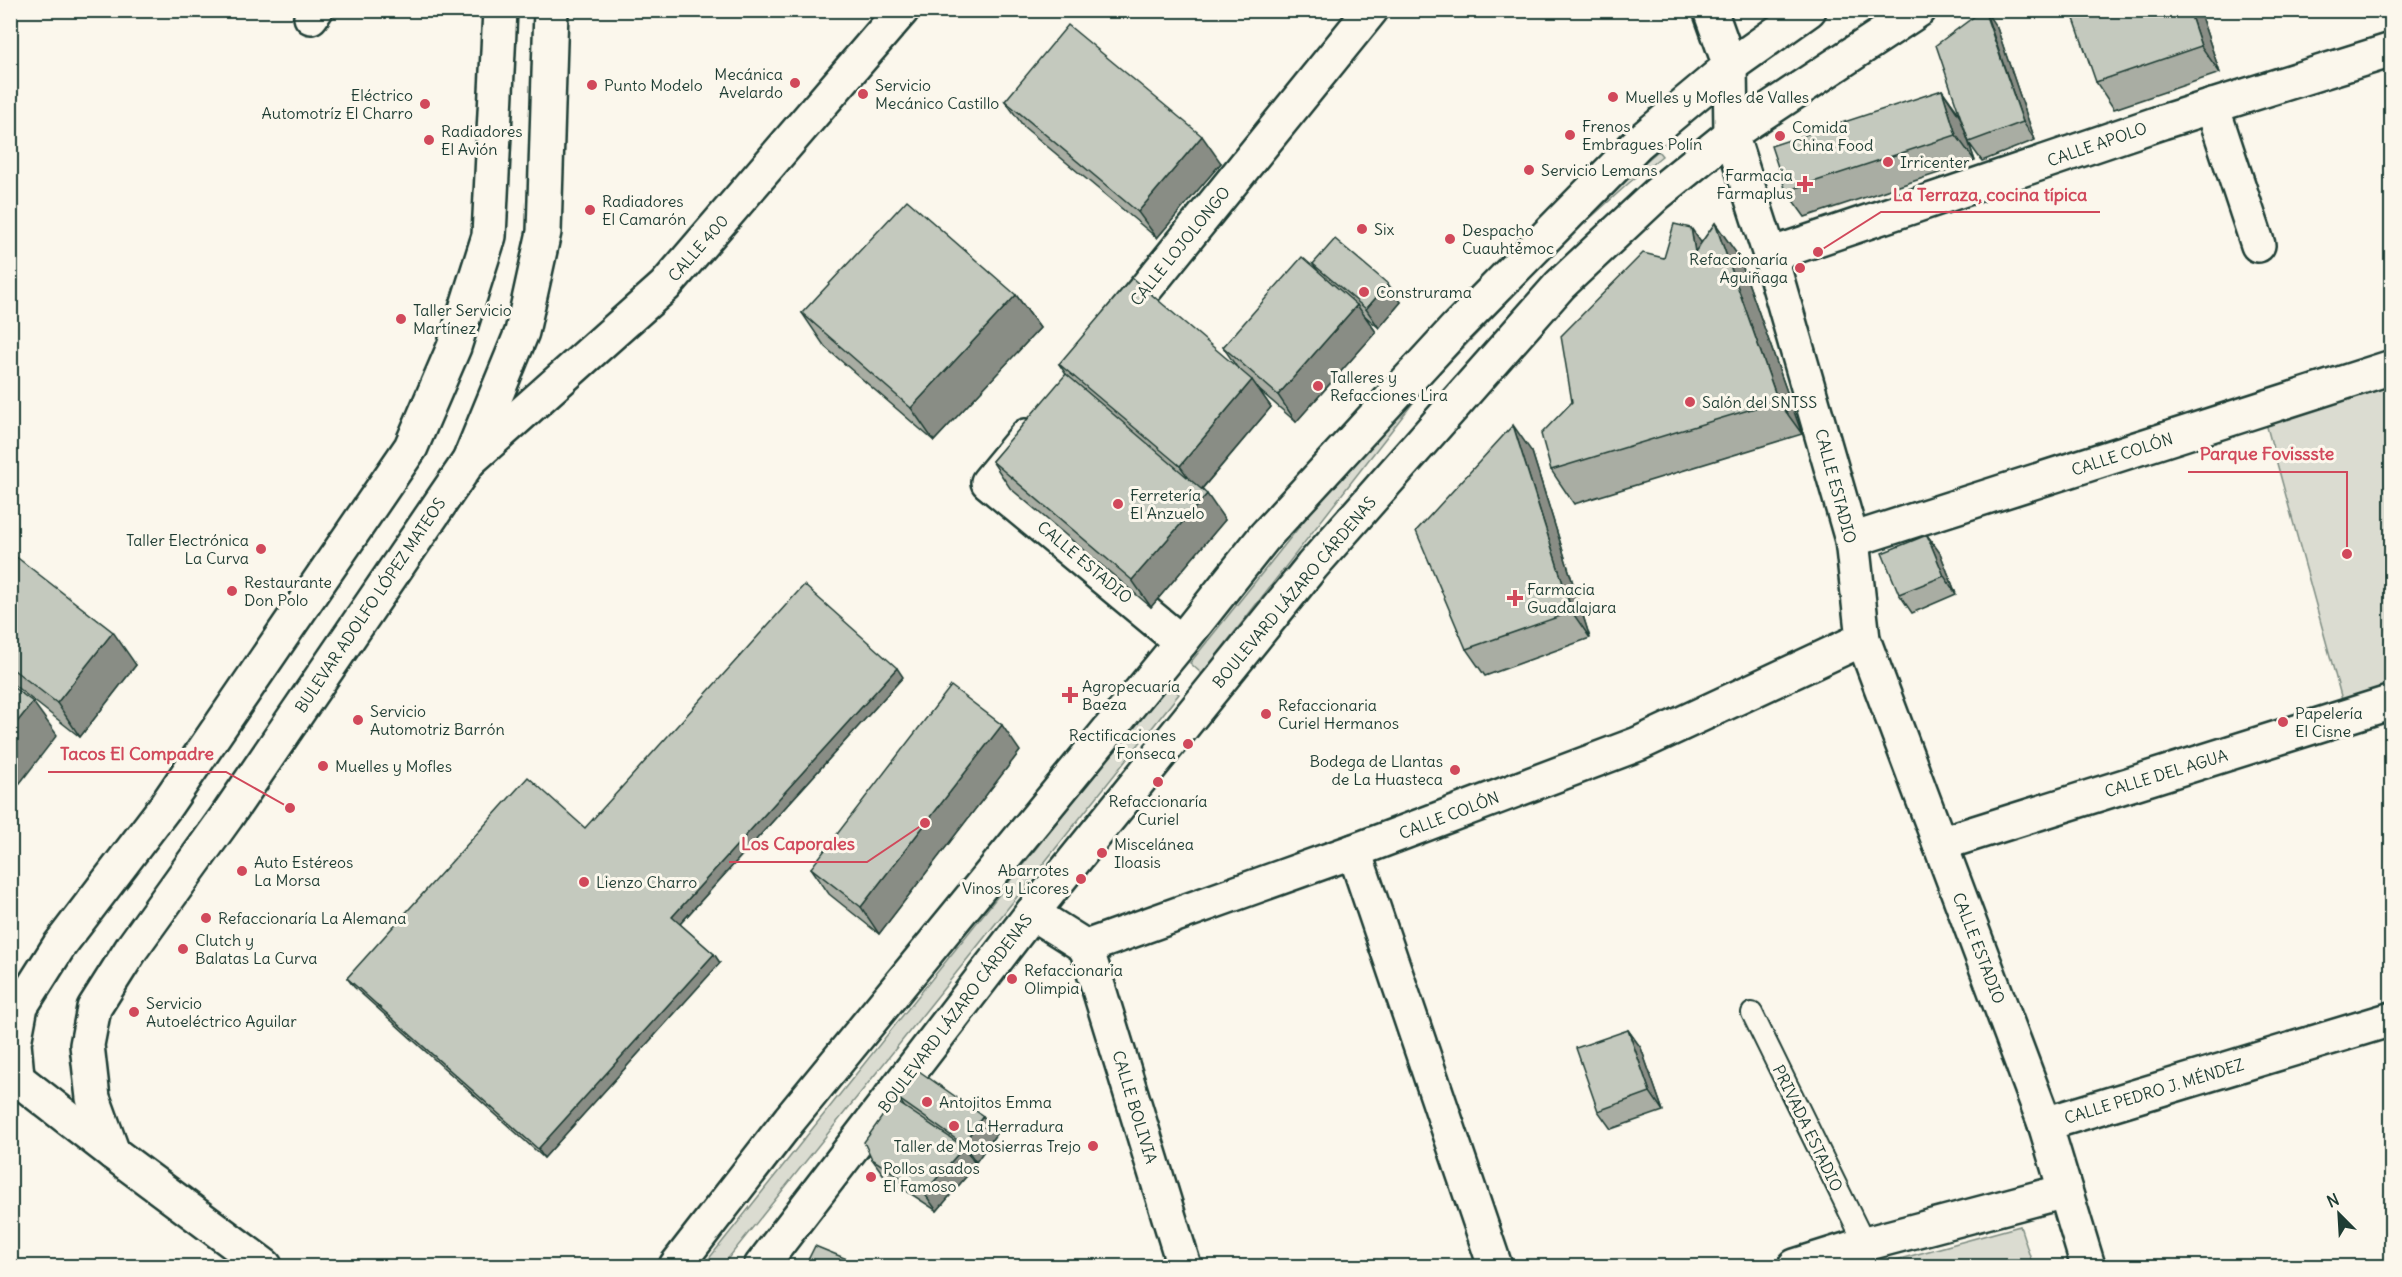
<svg xmlns="http://www.w3.org/2000/svg" width="2402" height="1277" viewBox="0 0 2402 1277" font-family="Delius,sans-serif">
	<rect width="100%" height="100%" fill="#fbf7ec"/>
	<filter id="ink" filterUnits="userSpaceOnUse"><feTurbulence type="fractalNoise" baseFrequency=".0167" numOctaves="2"/><feDisplacementMap in="SourceGraphic" scale="12" xChannelSelector="R" yChannelSelector="G"/><feConvolveMatrix kernelMatrix="1 2 1 2 8 2 1 2 1" color-interpolation-filters="sRGB"/></filter>
	<g filter="url(#ink)">
		<g fill="#dbdcd1" stroke="#7d8c82" stroke-width="1.5">
			<polygon points="1658,151 1662,156 1629,183 1565,241 1423,390 1202,674 1190,663 1364,446 1466,332 1624,180"/>
			<polygon points="2391,380 2391,692 2344,707 2264,416"/>
			<polygon points="1167,684 1179,694 722,1266 703,1266"/>
			<polygon points="2020,1226 2033,1266 1874,1266"/>
		</g>
		<g fill="none" stroke-linecap="round" stroke-linejoin="round">
			<defs>
				<polyline id="lane" points="1752,1013 1865,1244"/>
				<g id="street">
					<polyline points="1710,10 1730,66 1731,134 1770,255 1852,540 1863,639 2045,1124 2088,1266"/>
					<polyline points="311,17 316,10"/>
					<polyline points="2212,106 2258,245"/>
					<polyline points="1770,255 2162,122 2392,50"/>
					<polyline points="1117,324 1371,10"/>
					<polyline points="1026,436 988,482 1181,642"/>
					<polyline points="469,461 665,286 902,10"/>
					<polyline points="1852,540 2392,367"/>
					<polyline points="1940,844 2392,702"/>
					<polyline points="1354,851 1495,1266"/>
					<polyline points="1032,913 1086,947"/>
					<polyline points="1086,947 1354,851 1638,744 1863,639"/>
					<polyline points="1086,947 1184,1266"/>
					<polyline points="10,1073 113,1153"/>
					<polyline points="2045,1124 2392,1019"/>
					<polyline points="1795,1266 1865,1244 2065,1191"/>
				</g>
				<g id="secondary">
					<polyline points="17,1076 14,1043 21,1006 59,946 165,807 411,447 454,347 489,236 500,10"/>
					<polyline points="265,1266 113,1153 93,1098 87,1045 94,1008 132,948 227,816 469,461 522,332 544,232 551,10"/>
				</g>
				<g id="primary">
					<polyline points="676,1266 790,1119 1181,642 1265,536 1456,328 1638,143 1730,66 1809,10"/>
					<polyline points="761,1266 1032,913 1312,566 1560,285 1657,194 1731,134 1919,10"/>
				</g>
			</defs>
			<use href="#lane" stroke="#1f3d34" stroke-width="24"/>
			<use href="#street" stroke="#1f3d34" stroke-width="38"/>
			<use href="#secondary" stroke="#1f3d34" stroke-width="38"/>
			<use href="#primary" stroke="#1f3d34" stroke-width="38"/>
			<use href="#lane" stroke="#fbf7ec" stroke-width="20"/>
			<use href="#street" stroke="#fbf7ec" stroke-width="33"/>
			<use href="#secondary" stroke="#fbf7ec" stroke-width="33"/>
			<use href="#primary" stroke="#fbf7ec" stroke-width="33"/>
		</g>
		<g fill="#a9ada3" stroke="#1f3d34" stroke-width="1.5">
			<polygon points="2199,10 2220,73 2114,109 2096,82"/>
			<polygon points="1997,28 2035,140 1982,161 1969,143 1975,161 1805,217 1786,191 1942,90 1960,115"/>
			<polygon points="1005,101 1221,163 1157,238 1024,127"/>
			<polygon points="1715,223 1739,257 1802,434 1574,504 1551,470 1572,402 1664,258 1691,228 1701,243"/>
			<polygon points="1313,264 1401,302 1379,328 1364,315 1376,332 1296,422 1258,389 1271,407 1202,489 1225,520 1151,607 1010,488 992,461 1067,376 1059,364 1236,366 1223,347 1318,271"/>
			<polygon points="1016,295 1040,328 934,441 825,347 802,313"/>
			<polygon points="1532,452 1590,638 1485,676 1466,649"/>
			<polygon points="1927,535 1940,553 1956,594 1912,613 1899,594"/>
			<polygon points="10,552 136,665 80,737 10,682"/>
			<polygon points="903,677 680,924 714,954 720,963 544,1158 354,987 347,978 585,828"/>
			<polygon points="1020,751 879,934 829,894 811,868"/>
			<polygon points="1628,1030 1641,1048 1663,1111 1611,1129 1598,1111"/>
			<polygon points="899,1099 983,1116 996,1134 976,1162 972,1159 976,1165 937,1211 885,1177 872,1159 905,1108"/>
		</g>
		<g fill="#898d85" stroke="#1f3d34" stroke-width="1.5">
			<polygon points="1985,10 1997,28 2035,140 2023,122"/>
			<polygon points="2189,10 2199,10 2220,73 2201,46"/>
			<polygon points="1942,90 1960,117 1975,161 1956,135"/>
			<polygon points="1202,136 1221,163 1157,238 1138,212"/>
			<polygon points="1715,223 1739,257 1802,434 1778,401"/>
			<polygon points="1691,228 1714,261 1695,252"/>
			<polygon points="1388,284 1401,302 1379,328 1366,309"/>
			<polygon points="1016,295 1040,328 934,441 911,408"/>
			<polygon points="1357,305 1376,332 1296,422 1278,395"/>
			<polygon points="1252,380 1271,407 1199,492 1180,466"/>
			<polygon points="1513,425 1532,452 1590,638 1572,612"/>
			<polygon points="1207,494 1225,520 1151,607 1132,580"/>
			<polygon points="1927,535 1940,553 1956,594 1944,576"/>
			<polygon points="113,632 136,665 80,737 57,703"/>
			<polygon points="897,668 903,677 678,926 672,917"/>
			<polygon points="33,702 57,735 10,796 10,731"/>
			<polygon points="1002,725 1020,751 879,934 861,907"/>
			<polygon points="714,954 720,963 544,1158 538,1149"/>
			<polygon points="1628,1030 1641,1048 1663,1111 1650,1092"/>
			<polygon points="983,1116 996,1134 976,1162 963,1144"/>
			<polygon points="964,1147 976,1165 937,1211 924,1193"/>
		</g>
		<g fill="#c4c9be" stroke="#1f3d34" stroke-width="1.5">
			<polygon points="1983,10 1984,10 2023,122 1969,142 1936,45"/>
			<polygon points="2071,10 2189,10 2201,46 2096,82"/>
			<polygon points="1068,25 1202,136 1138,212 1005,101"/>
			<polygon points="1942,90 1956,135 1786,191 1771,146"/>
			<polygon points="907,200 1016,295 911,408 802,313"/>
			<polygon points="1715,223 1778,401 1551,470 1541,434 1572,402 1561,336 1643,253 1664,258 1674,224 1691,228 1695,252"/>
			<polygon points="1335,239 1388,284 1366,309 1313,264"/>
			<polygon points="1302,257 1357,305 1278,395 1223,347"/>
			<polygon points="1132,278 1252,380 1180,466 1059,364"/>
			<polygon points="1066,374 1207,494 1132,580 992,461"/>
			<polygon points="1513,425 1572,612 1466,649 1416,531"/>
			<polygon points="1927,535 1944,576 1899,594 1882,553"/>
			<polygon points="10,552 113,632 57,703 10,667"/>
			<polygon points="804,585 897,668 672,917 714,954 538,1149 347,978 528,777 585,828"/>
			<polygon points="10,685 33,702 10,731"/>
			<polygon points="951,686 1002,725 861,907 811,868"/>
			<polygon points="1628,1030 1650,1092 1598,1111 1576,1048"/>
			<polygon points="919,1071 983,1116 963,1144 899,1099"/>
			<polygon points="894,1100 964,1147 924,1193 872,1159 864,1142"/>
			<polygon points="815,1246 864,1266 805,1266"/>
		</g>
	</g>
	<g fill="#d1495b" stroke="#fbf7ec" stroke-width="2">
		<circle cx="795" cy="83" r="6"/>
		<circle cx="592" cy="85" r="6"/>
		<circle cx="863" cy="94" r="6"/>
		<circle cx="1613" cy="97" r="6"/>
		<circle cx="425" cy="104" r="6"/>
		<circle cx="1570" cy="135" r="6"/>
		<circle cx="1780" cy="136" r="6"/>
		<circle cx="429" cy="140" r="6"/>
		<circle cx="1888" cy="162" r="6"/>
		<circle cx="1529" cy="170" r="6"/>
		<path d="M1802 175h6v6h6v6h-6v6h-6v-6h-6v-6h6z"/>
		<circle cx="590" cy="210" r="6"/>
		<circle cx="1362" cy="229" r="6"/>
		<circle cx="1450" cy="239" r="6"/>
		<circle cx="1800" cy="268" r="6"/>
		<circle cx="1364" cy="292" r="6"/>
		<circle cx="401" cy="319" r="6"/>
		<circle cx="1318" cy="386" r="6"/>
		<circle cx="1690" cy="402" r="6"/>
		<circle cx="1118" cy="504" r="6"/>
		<circle cx="261" cy="549" r="6"/>
		<circle cx="232" cy="591" r="6"/>
		<path d="M1512 589h6v6h6v6h-6v6h-6v-6h-6v-6h6z"/>
		<path d="M1067 686h6v6h6v6h-6v6h-6v-6h-6v-6h6z"/>
		<circle cx="1266" cy="714" r="6"/>
		<circle cx="358" cy="720" r="6"/>
		<circle cx="2283" cy="722" r="6"/>
		<circle cx="1188" cy="744" r="6"/>
		<circle cx="323" cy="766" r="6"/>
		<circle cx="1455" cy="770" r="6"/>
		<circle cx="1158" cy="782" r="6"/>
		<circle cx="1102" cy="853" r="6"/>
		<circle cx="242" cy="871" r="6"/>
		<circle cx="1081" cy="879" r="6"/>
		<circle cx="584" cy="882" r="6"/>
		<circle cx="206" cy="918" r="6"/>
		<circle cx="183" cy="949" r="6"/>
		<circle cx="1012" cy="979" r="6"/>
		<circle cx="134" cy="1012" r="6"/>
		<circle cx="927" cy="1102" r="6"/>
		<circle cx="954" cy="1126" r="6"/>
		<circle cx="1093" cy="1146" r="6"/>
		<circle cx="871" cy="1177" r="6"/>
	</g>
	<g text-anchor="middle" dominant-baseline="central" stroke-width="6" stroke-linejoin="round" paint-order="stroke">
		<g font-size="16" fill="#1f3d34" stroke="#fbf7ec" text-anchor="start">
			<text x="783" y="74" text-anchor="end">Mecánica<tspan x="783" dy="18">Avelardo</tspan></text>
			<text x="604" y="85">Punto Modelo</text>
			<text x="875" y="85">Servicio<tspan x="875" dy="18">Mecánico Castillo</tspan></text>
			<text x="413" y="95" text-anchor="end">Eléctrico<tspan x="413" dy="18">Automotríz El Charro</tspan></text>
			<text x="1625" y="97">Muelles y Mofles de Valles</text>
			<text x="1582" y="126">Frenos<tspan x="1582" dy="18">Embragues Polín</tspan></text>
			<text x="1792" y="127">Comida<tspan x="1792" dy="18">China Food</tspan></text>
			<text x="441" y="131">Radiadores<tspan x="441" dy="18">El Avión</tspan></text>
			<text x="1900" y="162">Irricenter</text>
			<text x="1541" y="170">Servicio Lemans</text>
			<text x="1793" y="175" text-anchor="end">Farmacia<tspan x="1793" dy="18">Farmaplus</tspan></text>
			<text x="602" y="201">Radiadores<tspan x="602" dy="18">El Camarón</tspan></text>
			<text x="1374" y="229">Six</text>
			<text x="1462" y="230">Despacho<tspan x="1462" dy="18">Cuauhtémoc</tspan></text>
			<text x="1788" y="259" text-anchor="end">Refaccionaría<tspan x="1788" dy="18">Aguiñaga</tspan></text>
			<text x="1376" y="292">Construrama</text>
			<text x="413" y="310">Taller Servicio<tspan x="413" dy="18">Martínez</tspan></text>
			<text x="1330" y="377">Talleres y<tspan x="1330" dy="18">Refacciones Lira</tspan></text>
			<text x="1702" y="402">Salón del SNTSS</text>
			<text x="1130" y="495">Ferretería<tspan x="1130" dy="18">El Anzuelo</tspan></text>
			<text x="249" y="540" text-anchor="end">Taller Electrónica<tspan x="249" dy="18">La Curva</tspan></text>
			<text x="244" y="582">Restaurante<tspan x="244" dy="18">Don Polo</tspan></text>
			<text x="1527" y="589">Farmacia<tspan x="1527" dy="18">Guadalajara</tspan></text>
			<text x="1082" y="686">Agropecuaría<tspan x="1082" dy="18">Baeza</tspan></text>
			<text x="1278" y="705">Refaccionaria<tspan x="1278" dy="18">Curiel Hermanos</tspan></text>
			<text x="370" y="711">Servicio<tspan x="370" dy="18">Automotriz Barrón</tspan></text>
			<text x="2295" y="713">Papelería<tspan x="2295" dy="18">El Cisne</tspan></text>
			<text x="1176" y="735" text-anchor="end">Rectificaciones<tspan x="1176" dy="18">Fonseca</tspan></text>
			<text x="1443" y="761" text-anchor="end">Bodega de Llantas<tspan x="1443" dy="18">de La Huasteca</tspan></text>
			<text x="335" y="766">Muelles y Mofles</text>
			<text x="1158" y="801" text-anchor="middle">Refaccionaría<tspan x="1158" dy="18">Curiel</tspan></text>
			<text x="1114" y="844">Miscelánea<tspan x="1114" dy="18">Iloasis</tspan></text>
			<text x="254" y="862">Auto Estéreos<tspan x="254" dy="18">La Morsa</tspan></text>
			<text x="1069" y="870" text-anchor="end">Abarrotes<tspan x="1069" dy="18">Vinos y Licores</tspan></text>
			<text x="596" y="882">Lienzo Charro</text>
			<text x="218" y="918">Refaccionaría La Alemana</text>
			<text x="195" y="940">Clutch y<tspan x="195" dy="18">Balatas La Curva</tspan></text>
			<text x="1024" y="970">Refaccionaría<tspan x="1024" dy="18">Olimpia</tspan></text>
			<text x="146" y="1003">Servicio<tspan x="146" dy="18">Autoeléctrico Aguilar</tspan></text>
			<text x="939" y="1102">Antojitos Emma</text>
			<text x="966" y="1126">La Herradura</text>
			<text x="1081" y="1146" text-anchor="end">Taller de Motosierras Trejo</text>
			<text x="883" y="1168">Pollos asados<tspan x="883" dy="18">El Famoso</tspan></text>
		</g>
		<g font-size="16" fill="#1f3d34" stroke="#fbf7ec">
			<text transform="translate(2097 144) rotate(-19)">CALLE APOLO</text>
			<text transform="translate(1180 246) rotate(-51)">CALLE LOJOLONGO</text>
			<text transform="translate(698 248) rotate(-49)">CALLE 400</text>
			<text transform="translate(2122 454) rotate(-18)">CALLE COLÓN</text>
			<text transform="translate(1836 486) rotate(75)">CALLE ESTADIO</text>
			<text transform="translate(1085 562) rotate(40)">CALLE ESTADIO</text>
			<text transform="translate(1294 592) rotate(-50)">BOULEVARD LÁZARO CÁRDENAS</text>
			<text transform="translate(370 605) rotate(-56)">BULEVAR ADOLFO LÓPEZ MATEOS</text>
			<text transform="translate(2166 773) rotate(-17)">CALLE DEL AGUA</text>
			<text transform="translate(1449 815) rotate(-21)">CALLE COLÓN</text>
			<text transform="translate(1979 948) rotate(69)">CALLE ESTADIO</text>
			<text transform="translate(955 1013) rotate(-53)">BOULEVARD LÁZARO CÁRDENAS</text>
			<text transform="translate(2154 1091) rotate(-17)">CALLE PEDRO J. MÉNDEZ</text>
			<text transform="translate(1135 1107) rotate(73)">CALLE BOLIVIA</text>
			<text transform="translate(1808 1128) rotate(64)">PRIVADA ESTADIO</text>
		</g>
	</g>
	<path fill="none" stroke="#d1495b" stroke-width="2" d="M1818 252L1881 212H2100M2347 554L2347 472H2188M290 808L226 772H48M925 823L867 862H729"/>
	<g fill="#d1495b" stroke="#fbf7ec" stroke-width="2">
		<circle cx="1818" cy="252" r="6"/>
		<circle cx="2347" cy="554" r="6"/>
		<circle cx="290" cy="808" r="6"/>
		<circle cx="925" cy="823" r="6"/>
	</g>
	<g font-size="18" text-anchor="middle" font-weight="bold" fill="#d1495b" stroke="#fbf7ec" stroke-width="6" stroke-linejoin="round" paint-order="stroke">
		<text x="1990" y="201">La Terraza, cocina típica</text>
		<text x="2267" y="460">Parque Fovissste</text>
		<text x="137" y="760">Tacos El Compadre</text>
		<text x="798" y="850">Los Caporales</text>
	</g>
	<rect width="2402" height="1277" fill="none" stroke="#fbf7ec" stroke-width="36"/>
	<rect x="18" y="18" width="2366" height="1241" fill="none" stroke="#1f3d34" stroke-width="2" filter="url(#ink)"/>
	<g transform="translate(2339 1214) rotate(336)" stroke="#fbf7ec" stroke-width="4.5" paint-order="stroke">
	<path d="M0-4.5L10 22L0 15L-10 22Z" fill="#1f3d34"/>
	<text y="-9" font-size="16" font-weight="bold" text-anchor="middle" fill="#1f3d34">N</text>
	</g>
</svg>
